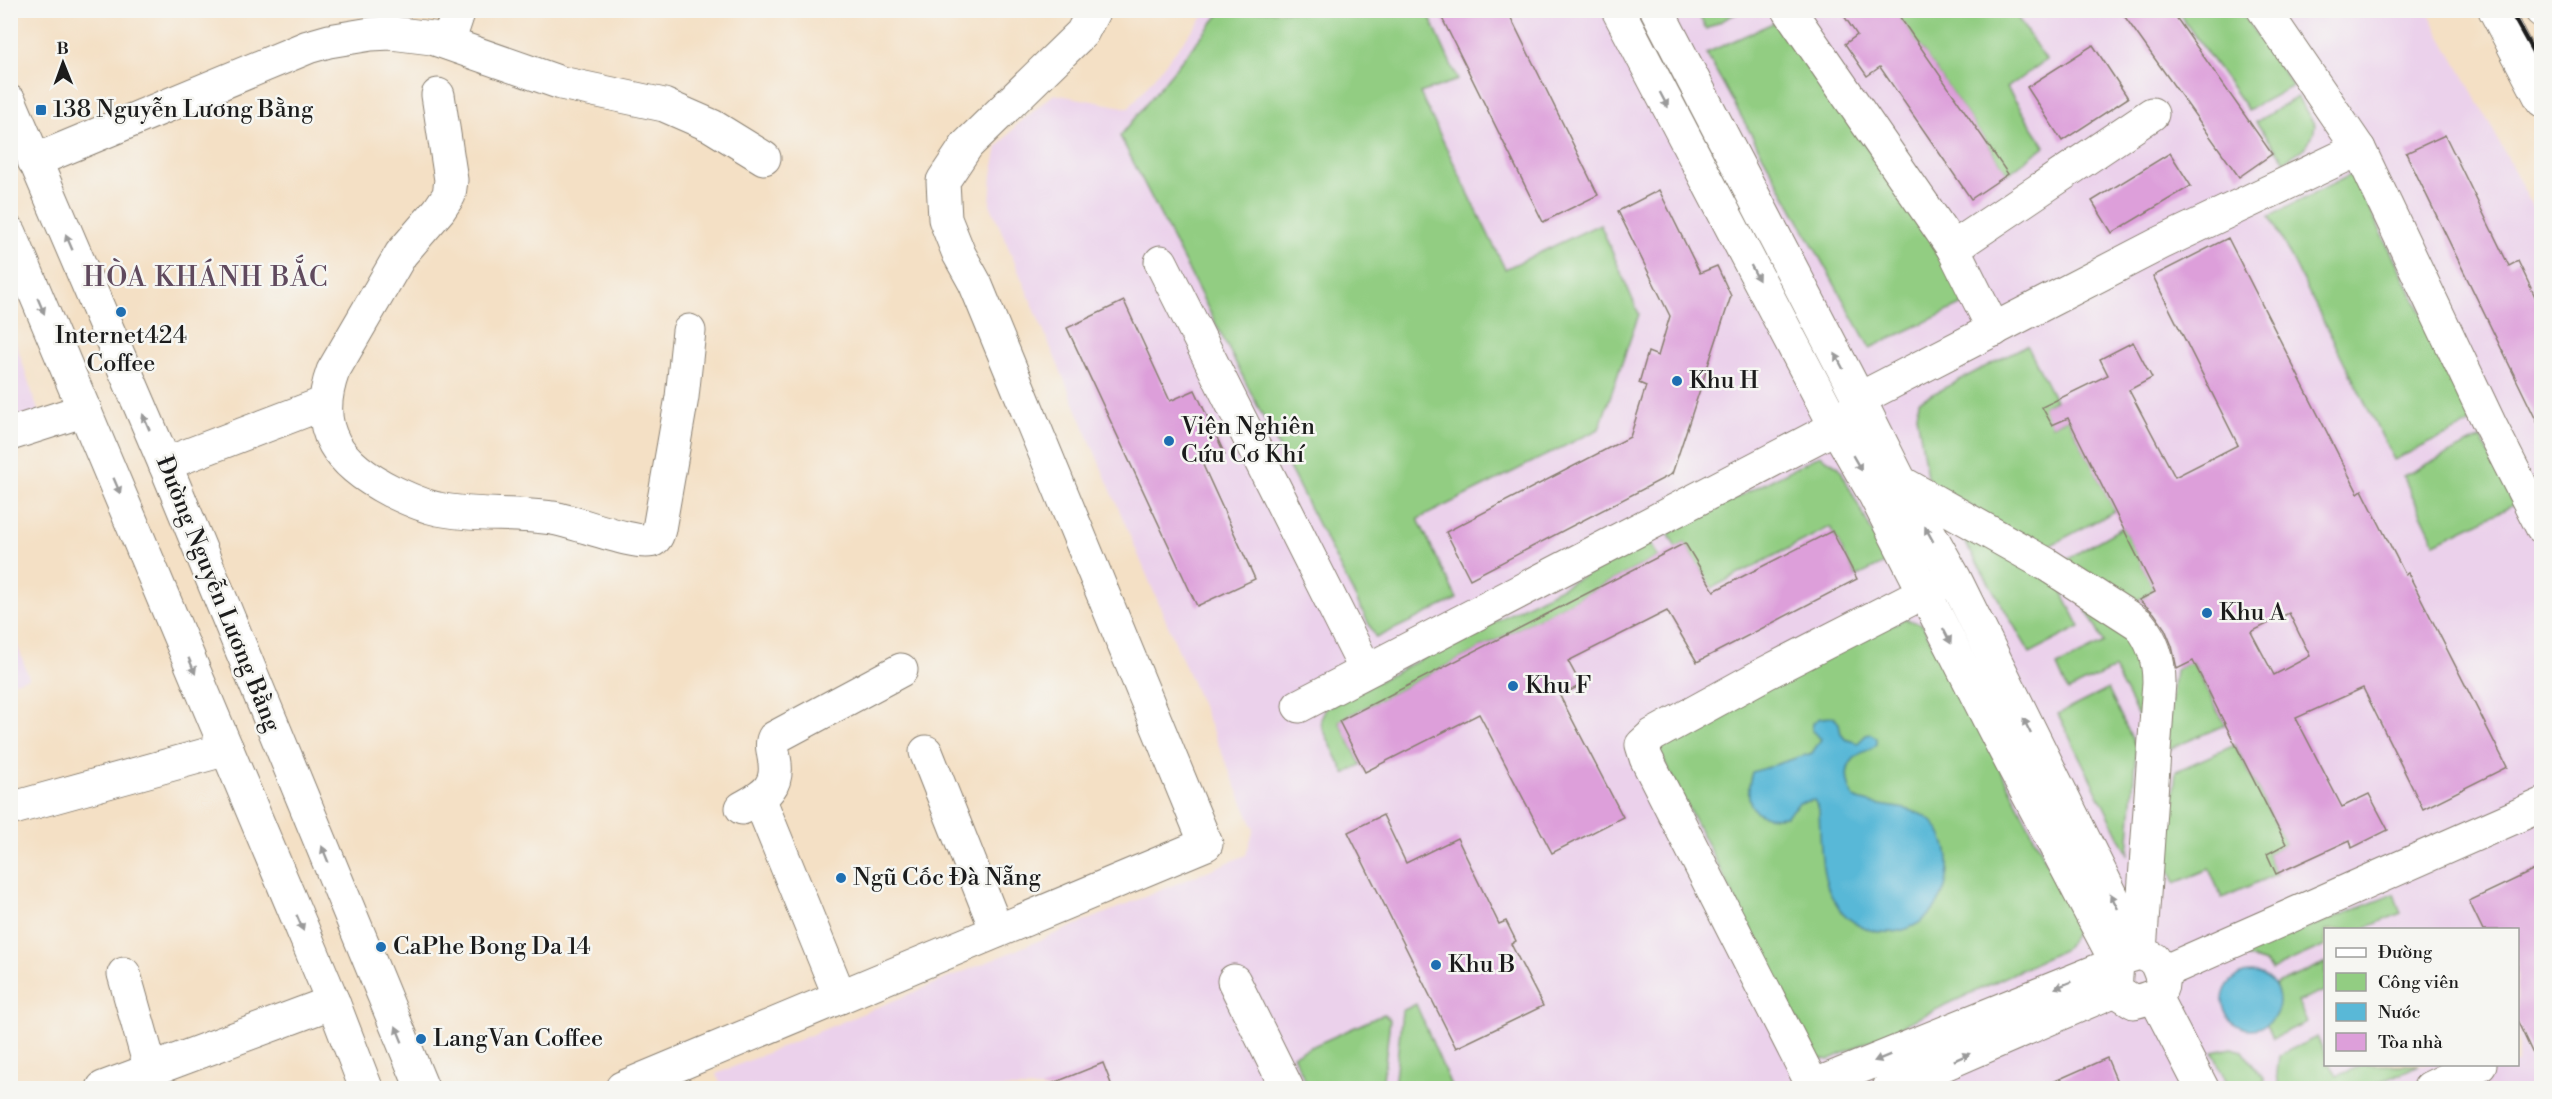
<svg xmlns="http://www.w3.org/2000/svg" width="2552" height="1099" viewBox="0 0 2552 1099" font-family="'Libre Bodoni',serif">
	<rect width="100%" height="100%" fill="#f6f6f2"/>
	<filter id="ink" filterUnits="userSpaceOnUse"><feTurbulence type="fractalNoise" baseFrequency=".0167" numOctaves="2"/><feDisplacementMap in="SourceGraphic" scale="12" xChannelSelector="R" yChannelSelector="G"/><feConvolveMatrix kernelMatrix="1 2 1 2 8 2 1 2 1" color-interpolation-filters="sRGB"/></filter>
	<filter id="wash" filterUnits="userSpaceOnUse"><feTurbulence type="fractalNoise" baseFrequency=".008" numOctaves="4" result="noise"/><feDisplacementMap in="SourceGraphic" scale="24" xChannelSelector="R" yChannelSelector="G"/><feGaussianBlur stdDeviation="1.35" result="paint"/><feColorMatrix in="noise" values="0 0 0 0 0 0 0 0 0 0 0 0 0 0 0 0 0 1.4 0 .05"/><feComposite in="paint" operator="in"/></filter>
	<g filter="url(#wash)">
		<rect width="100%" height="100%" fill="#f4e0c5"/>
		<g fill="#ebd1eb" fill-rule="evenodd">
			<path d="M1208 11H2427L2489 122 2541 223V1088H723L716 1074 1246 855 1254 829 990 204 992 175 998 147 1016 126 1054 94 1129 108ZM2326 930H2518V1064H2326Z"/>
			<polygon points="15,340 46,435 11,447 10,342"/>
			<polygon points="11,627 29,678 11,683 10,683"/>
		</g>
		<g fill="#92cd82" stroke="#57744f" stroke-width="1.5">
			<polygon points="1222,11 1427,11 1458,80 1420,93 1505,269 1600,224 1639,314 1599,429 1418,519 1457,599 1376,638 1120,136"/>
			<polygon points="1697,11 1696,11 1741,11 1706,29"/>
			<polygon points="1895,11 2013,11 2046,60 2007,88 2045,146 2008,174"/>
			<polygon points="2177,11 2240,11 2293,86 2248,110"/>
			<polygon points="1775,22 1917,215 1970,301 1870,348 1706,53"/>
			<path d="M2297 97 2315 125C2312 146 2301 151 2284 161L2256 122Z"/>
			<polygon points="2352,174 2476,421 2394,460 2270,216"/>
			<polygon points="2027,345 2055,400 2043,407 2052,425 2068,418 2115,511 2042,550 1937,486 1927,477 1917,415 1919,401"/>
			<polygon points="2481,438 2514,505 2435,543 2403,476"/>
			<polygon points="1820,455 1839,467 1887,562 1856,577 1830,527 1712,588 1685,543 1676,548 1668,533"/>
			<polygon points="1952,520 2055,578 2080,627 2030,653"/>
			<polygon points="2123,527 2154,589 2139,600 2058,564"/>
			<polygon points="1650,542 1658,557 1339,721 1361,765 1345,774 1322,727 1321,719 1326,708"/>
			<polygon points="2079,596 2120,620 2150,678 2143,726 2114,669 2068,691 2057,666 2104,643"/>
			<polygon points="1904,619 1922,624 1988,745 2077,922 2074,935 2065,949 1829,1060 1817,1058 1660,753 1661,742"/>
			<polygon points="2192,661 2225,725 2165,751 2175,670"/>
			<polygon points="2108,689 2136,747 2128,854 2058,714"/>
			<polygon points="2235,745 2286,844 2267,854 2276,874 2222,898 2209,869 2175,883 2167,863 2176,771"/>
			<polygon points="2394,894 2401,913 2363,929 2326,930 2325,946 2271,970 2266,963 2239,955"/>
			<path d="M2325 963V991L2298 1002 2307 1022 2273 1038 2267 1024C2279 1015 2281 998 2275 985Z"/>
			<polygon points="1416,1004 1452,1088 1394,1088 1402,1011"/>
			<polygon points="1384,1014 1390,1020 1382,1088 1309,1088 1293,1055"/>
			<polygon points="2317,1037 2325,1054 2326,1064 2331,1065 2337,1076 2363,1065 2419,1065 2367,1088 2279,1088 2277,1073 2279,1055"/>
			<polygon points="2231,1048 2243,1051 2255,1068 2264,1077 2265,1088 2229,1088 2213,1052"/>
		</g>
		<g fill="#59b8d7" stroke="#3a6a7a" stroke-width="1.5">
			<path d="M1833 717 1839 723 1841 734 1845 739 1858 743 1866 735 1871 734 1877 738V744C1872 750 1866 750 1860 754 1842 765 1846 782 1854 798 1877 809 1909 804 1929 819 1940 827 1947 845 1948 859 1952 942 1850 961 1826 882 1820 863 1820 829 1819 809L1814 800 1799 803 1786 816C1752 821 1743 803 1752 772L1812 753 1821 739 1812 731 1813 723 1820 718Z"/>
			<circle cx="2251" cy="1001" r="28"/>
		</g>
		<g id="blocks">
			<g fill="#dd9fda" fill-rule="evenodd">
				<polygon points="1438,10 1507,10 1598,195 1543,222"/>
				<polygon points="1840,10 1895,10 2008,174 1971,199 1880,67 1867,76 1845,44 1857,35"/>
				<polygon points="2120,10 2171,10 2272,154 2239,177"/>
				<polygon points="2093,45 2128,98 2062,141 2027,87"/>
				<polygon points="2445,135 2509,266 2518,261 2541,309 2541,430 2406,153"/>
				<polygon points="2170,153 2191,186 2112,233 2092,201"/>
				<polygon points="1659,190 1700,273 1717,266 1731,296 1672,474 1470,579 1446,532 1630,437 1646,386 1639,383 1648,352 1658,356 1670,316 1618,211"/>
				<path d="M2228 238 2358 493 2362 490 2405 574 2408 573 2507 767 2423 809 2363 688 2296 718 2342 807 2369 794 2388 830 2352 848 2350 840 2276 874 2267 854 2286 844 2193 661 2177 669 2172 646 2165 629 2154 613 2139 600 2155 592 2068 418 2052 425 2042 407 2108 375 2100 359 2133 342 2152 378 2129 390 2175 477 2238 445 2153 276ZM2289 613 2310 656 2274 675 2251 632Z"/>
				<polygon points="1124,301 1170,401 1195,390 1225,455 1203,465 1255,579 1197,606 1067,328"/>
				<polygon points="1832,531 1857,579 1697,662 1667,611 1568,661 1581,685 1560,696 1623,817 1552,853 1479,714 1365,772 1339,721 1685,543 1714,591"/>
				<polygon points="1383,815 1406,863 1457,838 1499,924 1506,921 1516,941 1511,944 1543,1006 1456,1048 1348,832"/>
				<polygon points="2541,867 2541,1071 2517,1020 2517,930 2483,930 2469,901"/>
				<polygon points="2107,1058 2120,1089 2037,1089"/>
				<polygon points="1103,1063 1113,1089 1042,1089 1041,1088"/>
			</g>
		</g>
	</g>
	<g filter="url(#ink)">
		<use href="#blocks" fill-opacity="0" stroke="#887e70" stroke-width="1.5"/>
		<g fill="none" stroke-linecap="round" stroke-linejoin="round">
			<defs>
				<g id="minor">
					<polyline points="1618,10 1836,427 1875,495 1997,735 2117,963 1808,1088"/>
					<path d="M1657 10 1859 399 1900 481 1954 577 2140 953 2154 959C2169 988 2164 995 2134 1002L2115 990 2117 963 2123 958 2140 953"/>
					<polyline points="1789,10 1953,248 1994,330"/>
					<polyline points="2264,10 2359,149 2491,427 2542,527"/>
					<polyline points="2495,10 2542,100"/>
					<polyline points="2541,10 2542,11"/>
					<polyline points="448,43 459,10"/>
					<path d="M438 95 451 180 449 195 439 210 401 254 333 371C311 431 340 465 391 491 406 498 422 506 438 509 475 517 514 512 552 518 571 520 640 547 653 540 657 538 658 533 659 529L682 397 689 331"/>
					<polyline points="34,161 308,47 329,41 371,34 391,33 432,38 561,83 664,105 712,126 764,158"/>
					<polyline points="1953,248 2152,114"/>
					<polyline points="1161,262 1366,670"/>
					<polyline points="10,434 85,410"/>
					<polyline points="165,464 325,403"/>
					<path d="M1900 482 2046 564 2139 624C2153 641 2159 660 2159 682L2140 951"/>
					<polyline points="1299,706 1836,427 1849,415 1859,399 2161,243 2359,149"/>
					<polyline points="926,752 997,931"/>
					<polyline points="759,798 840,997"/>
					<path d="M742 808C766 795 780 786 774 757 773 750 771 744 774 738L901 670"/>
					<polyline points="10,809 227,749"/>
					<polyline points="2161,973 2542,805"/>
					<polyline points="124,974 151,1070"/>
					<polyline points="1234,981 1287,1088"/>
					<polyline points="2155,997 2202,1088"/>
					<polyline points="103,1088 333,1002"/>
					<polyline points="622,1088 1206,844 975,283 959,254 945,219 943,181 967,145 1082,33 1094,10"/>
					<polyline points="1814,1088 1646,758 1642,745 1653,735 1766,673 1944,582"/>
					<polyline points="1889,1088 2115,990"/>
					<polyline points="2430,1088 2480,1064"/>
				</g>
				<g id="highway">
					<polyline points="10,102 165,464 422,1088"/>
					<polyline points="10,233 333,1002 366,1088"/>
				</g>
			</defs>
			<use href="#minor" stroke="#887e70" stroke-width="35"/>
			<use href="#highway" stroke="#887e70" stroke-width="35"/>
			<use href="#minor" stroke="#fff" stroke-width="33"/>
			<use href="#highway" stroke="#fff" stroke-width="33"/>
			<polyline stroke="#1c1c1c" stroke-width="4.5" points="2510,10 2542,68"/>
		</g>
		<defs><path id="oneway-solid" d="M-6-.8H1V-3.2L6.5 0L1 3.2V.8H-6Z" transform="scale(1.5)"/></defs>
		<g fill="#999">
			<use href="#oneway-solid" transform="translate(1664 100) rotate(62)"/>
			<use href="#oneway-solid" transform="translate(69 242) rotate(-113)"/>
			<use href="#oneway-solid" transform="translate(1755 273) rotate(62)"/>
			<use href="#oneway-solid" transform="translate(41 306) rotate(67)"/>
			<use href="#oneway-solid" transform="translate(1839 361) rotate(-118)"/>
			<use href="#oneway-solid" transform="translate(146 422) rotate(-113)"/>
			<use href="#oneway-solid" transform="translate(1857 463) rotate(60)"/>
			<use href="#oneway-solid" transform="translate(117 486) rotate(67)"/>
			<use href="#oneway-solid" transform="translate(1929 534) rotate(-119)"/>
			<use href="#oneway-solid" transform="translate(1947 636) rotate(63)"/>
			<use href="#oneway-solid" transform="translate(192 666) rotate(67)"/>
			<use href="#oneway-solid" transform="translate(2027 726) rotate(-116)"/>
			<use href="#oneway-solid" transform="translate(325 854) rotate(-112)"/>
			<use href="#oneway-solid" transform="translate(2114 901) rotate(-116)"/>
			<use href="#oneway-solid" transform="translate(300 923) rotate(67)"/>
			<use href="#oneway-solid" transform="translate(2063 985) rotate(158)"/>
			<use href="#oneway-solid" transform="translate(399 1034) rotate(-112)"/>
			<use href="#oneway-solid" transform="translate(1962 1057) rotate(-24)"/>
			<use href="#oneway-solid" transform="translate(1882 1058) rotate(158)"/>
		</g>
	</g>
	<g fill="#1f6fb2" stroke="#f6f6f2" stroke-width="2">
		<rect x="35" y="104" width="12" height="12" rx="3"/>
		<circle cx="121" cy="312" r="6"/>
		<circle cx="1677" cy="381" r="6"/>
		<circle cx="1169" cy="441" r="6"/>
		<circle cx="2207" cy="613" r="6"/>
		<circle cx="1513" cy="686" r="6"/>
		<circle cx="841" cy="878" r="6"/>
		<circle cx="381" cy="947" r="6"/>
		<circle cx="1436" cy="965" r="6"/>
		<circle cx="421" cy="1039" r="6"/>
	</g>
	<g text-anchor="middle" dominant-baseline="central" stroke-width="5" stroke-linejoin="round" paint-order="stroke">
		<g font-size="24" fill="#1c1c1c" stroke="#f6f6f2" text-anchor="start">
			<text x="53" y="110">138 Nguyễn Lương Bằng</text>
			<text x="121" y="336" text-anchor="middle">Internet424<tspan x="121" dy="28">Coffee</tspan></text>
			<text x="1689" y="381">Khu H</text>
			<text x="1181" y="427">Viện Nghiên<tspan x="1181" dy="28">Cứu Cơ Khí</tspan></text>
			<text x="2219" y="613">Khu A</text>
			<text x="1525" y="686">Khu F</text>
			<text x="853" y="878">Ngũ Cốc Đà Nẵng</text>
			<text x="393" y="947">CaPhe Bong Da 14</text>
			<text x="1448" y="965">Khu B</text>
			<text x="433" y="1039">LangVan Coffee</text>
		</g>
		<g font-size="24" fill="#1c1c1c" stroke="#f6f6f2">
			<text transform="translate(218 594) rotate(68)">Đường Nguyễn Lương Bằng</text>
		</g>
		<g font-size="27" letter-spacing="1.5" fill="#604a5e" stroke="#f6f6f2">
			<text x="206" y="278">HÒA KHÁNH BẮC</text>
		</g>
	</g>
	<rect width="2552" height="1099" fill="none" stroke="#f6f6f2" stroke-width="36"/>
	<rect x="2324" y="928" width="195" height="138" fill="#f6f6f2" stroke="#9f9f9c" stroke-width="1.5"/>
	<rect x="2336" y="948" width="30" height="9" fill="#ffffff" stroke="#9f9f9c" stroke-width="1.5"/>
	<text x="2378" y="958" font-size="18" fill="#1c1c1c">Đường</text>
	<rect x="2336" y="973" width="30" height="18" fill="#92cd82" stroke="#9f9f9c" stroke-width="1.5"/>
	<text x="2378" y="988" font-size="18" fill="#1c1c1c">Công viên</text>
	<rect x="2336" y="1003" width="30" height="18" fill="#59b8d7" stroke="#9f9f9c" stroke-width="1.5"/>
	<text x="2378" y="1018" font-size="18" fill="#1c1c1c">Nước</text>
	<rect x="2336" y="1033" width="30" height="18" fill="#dd9fda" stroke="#9f9f9c" stroke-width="1.5"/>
	<text x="2378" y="1048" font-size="18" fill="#1c1c1c">Tòa nhà</text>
	<g transform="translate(63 63) rotate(359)" stroke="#f6f6f2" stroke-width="4.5" paint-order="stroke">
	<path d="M0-4.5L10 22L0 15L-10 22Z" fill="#1c1c1c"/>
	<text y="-9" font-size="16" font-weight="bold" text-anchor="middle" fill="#1c1c1c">B</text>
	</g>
</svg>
